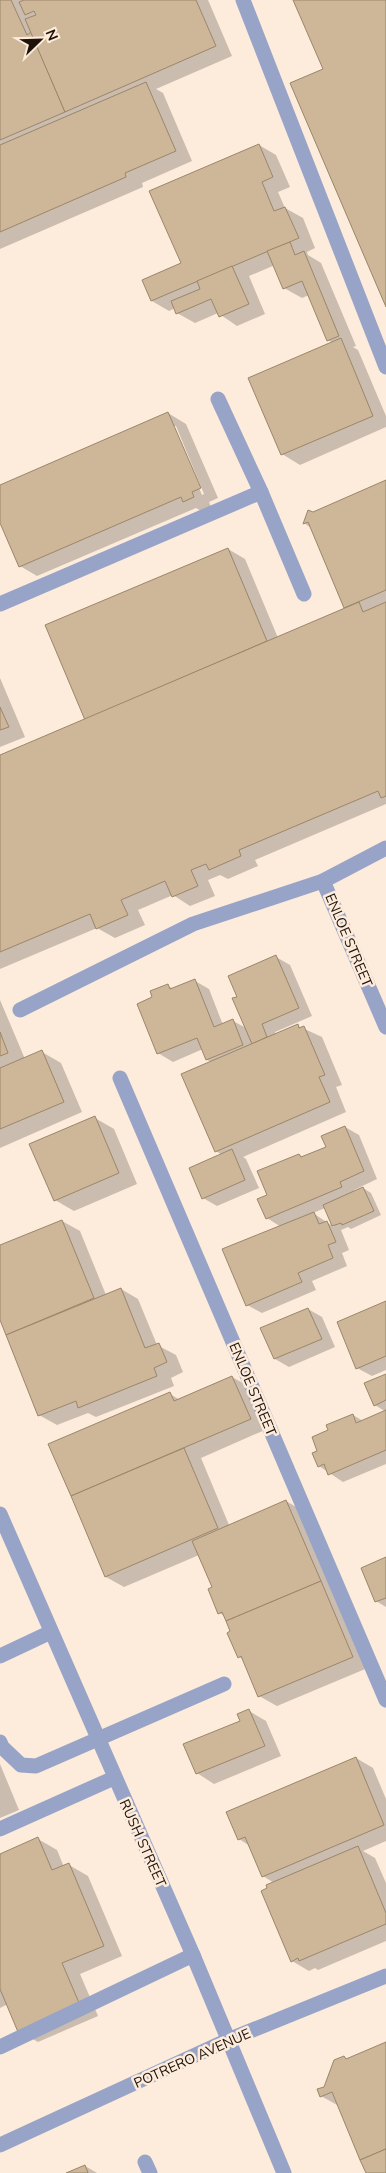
<svg xmlns="http://www.w3.org/2000/svg" width="386" height="2173" viewBox="0 0 386 2173" font-family="Mulish,sans-serif">
	<rect width="100%" height="100%" fill="#fdebdb"/>
	<g fill="#0003" fill-rule="evenodd">
		<polygon points="0,0 208,0 232,56 156,89 163,93 192,161 142,183 143,187 0,249"/>
		<polygon points="259,145 276,155 290,187 278,192 285,208 303,218 315,248 307,252 308,255 321,263 356,346 353,347 358,350 386,416 386,427 300,465 282,454 250,379 333,343 328,340 309,295 302,298 284,288 275,265 249,276 265,314 237,326 218,313 195,323 177,313 175,308 169,311 152,301 182,264"/>
		<path d="M168 413 186 424 218 498 209 502 211 507 201 511 196 508 37 576 20 566 0 520V486ZM173 426H176L204 494 202 495Z"/>
		<polygon points="386,482 386,804 255,860 258,866 228,879 220,875 208,880 215,896 190,906 173,895 138,910 145,925 115,938 97,928 0,969 0,757 87,720 228,549 245,559 278,638 346,609 311,528 304,523 313,513"/>
		<polygon points="0,678 25,737 0,747"/>
		<polygon points="276,957 290,965 312,1016 275,1032 276,1035 298,1026 322,1037 342,1085 336,1087 346,1112 243,1157 246,1159 259,1188 217,1206 203,1198 222,1155 216,1151 212,1062 207,1060 203,1049 173,1062 158,1053 154,998 168,986 174,989 195,981 209,989 223,1025 233,1021 246,1028 238,997"/>
		<polygon points="0,1000 25,1059 42,1052 61,1063 82,1112 0,1148"/>
		<polygon points="95,1118 114,1129 137,1184 74,1211 55,1200"/>
		<path d="M345 1127 359 1135 377 1179 354 1190 355 1192 363 1188 371 1193 381 1215 351 1229 348 1227 341 1230 349 1250 342 1253 347 1266 312 1281 316 1290 262 1313 247 1305 281 1227 267 1218 269 1196 299 1155 304 1157 327 1148ZM325 1208 334 1227 313 1213Z"/>
		<polygon points="62,1221 80,1231 106,1295 121,1289 138,1299 157,1345 176,1355 183,1372 171,1378 174,1386 96,1417 88,1413 57,1425 39,1415 0,1318 0,1246"/>
		<polygon points="386,1302 386,1370 372,1376 357,1368"/>
		<polygon points="308,1309 322,1317 335,1347 289,1367 275,1359"/>
		<polygon points="386,1375 386,1464 343,1482 319,1466 314,1454 319,1452 330,1430 353,1415 363,1421 386,1412 375,1405"/>
		<polygon points="232,1377 250,1387 267,1429 201,1458 229,1525 286,1501 303,1511 370,1667 277,1706 259,1696 244,1660 239,1657 232,1632 225,1616 219,1613 213,1588 199,1555 124,1587 106,1577 50,1444 170,1394 180,1400"/>
		<polygon points="386,1559 386,1607 376,1601"/>
		<polygon points="249,1711 266,1721 281,1756 214,1784 197,1773"/>
		<polygon points="356,1758 373,1768 386,1799 386,1841 363,1851 375,1858 386,1883 386,1941 318,1970 315,1968 309,1971 292,1961 274,1883 263,1876 250,1846 239,1839"/>
		<polygon points="0,1764 19,1810 0,1818"/>
		<polygon points="38,1839 57,1850 64,1867 69,1865 88,1876 122,1956 80,1974 98,2016 38,2042 19,2031 8,2004 0,2008 0,1855"/>
		<polygon points="386,2044 386,2173 367,2173 339,2106 321,2096 344,2057 349,2060"/>
		<polygon points="85,2166 97,2173 69,2173"/>
	</g>
	<g fill="#ceb799" stroke="#9b8669">
		<polygon points="0,0 11,0 27,35 31,32 65,112 0,140"/>
		<polygon points="24,0 196,0 216,46 65,112 25,19 36,15 34,11 25,15 19,2"/>
		<polygon points="293,0 386,0 386,307 290,83 323,69"/>
		<polygon points="146,82 176,151 125,173 126,177 0,232 0,145"/>
		<polygon points="259,144 273,177 262,182 274,211 285,207 299,238 151,301 142,280 181,263 149,191"/>
		<polygon points="290,242 295,255 304,251 339,336 327,341 302,281 283,289 267,251"/>
		<polygon points="232,266 249,304 219,317 211,299 176,314 171,301 200,289 197,281"/>
		<polygon points="341,338 373,416 281,455 248,378"/>
		<polygon points="168,412 201,488 192,492 194,497 183,502 181,497 19,567 0,523 0,485"/>
		<polygon points="386,480 386,590 344,608 308,522 303,524 308,510 313,512"/>
		<polygon points="228,548 267,641 85,720 45,625"/>
		<polygon points="359,602 363,612 386,602 386,796 381,798 378,791 239,850 241,856 209,870 206,864 191,870 198,886 172,897 165,881 121,900 128,915 96,929 90,914 0,952 0,755"/>
		<polygon points="0,707 9,727 0,730"/>
		<polygon points="276,955 299,1008 262,1024 267,1037 252,1044 232,998 237,997 228,976"/>
		<polygon points="195,979 214,1027 233,1019 243,1045 206,1060 197,1038 157,1054 137,1004 152,997 150,991 168,984 170,989"/>
		<polygon points="298,1024 299,1028 304,1026 325,1075 319,1077 330,1102 215,1152 181,1074"/>
		<polygon points="0,1032 8,1053 0,1056"/>
		<polygon points="42,1050 64,1102 0,1129 0,1068"/>
		<polygon points="95,1116 119,1173 54,1201 29,1144"/>
		<polygon points="345,1126 364,1171 340,1182 342,1187 266,1219 257,1199 267,1195 257,1171 299,1154 301,1157 326,1147 321,1136"/>
		<polygon points="232,1149 245,1180 202,1199 189,1168"/>
		<polygon points="363,1187 374,1211 342,1225 341,1223 332,1226 323,1205"/>
		<polygon points="314,1212 319,1224 327,1221 336,1242 328,1245 333,1258 298,1273 302,1282 246,1306 222,1249"/>
		<polygon points="62,1220 94,1298 6,1335 0,1320 0,1245"/>
		<polygon points="121,1288 145,1348 159,1343 167,1362 154,1368 157,1376 78,1408 76,1401 38,1416 6,1335"/>
		<polygon points="386,1301 386,1356 356,1369 337,1322"/>
		<polygon points="308,1308 322,1339 274,1359 260,1328"/>
		<polygon points="386,1374 386,1400 374,1406 364,1383"/>
		<polygon points="232,1376 251,1419 71,1496 48,1444 170,1392 174,1401"/>
		<polygon points="386,1410 386,1450 328,1475 324,1464 318,1467 312,1453 317,1451 312,1437 328,1430 326,1425 353,1414 356,1423"/>
		<polygon points="184,1448 218,1528 105,1577 71,1496"/>
		<polygon points="286,1500 321,1581 226,1621 222,1612 218,1614 208,1589 212,1587 192,1541"/>
		<polygon points="386,1557 386,1598 375,1602 361,1568"/>
		<polygon points="321,1581 353,1657 258,1697 241,1656 238,1658 227,1633 230,1631 226,1621"/>
		<polygon points="249,1709 265,1746 196,1774 183,1744 240,1721 237,1714"/>
		<polygon points="356,1757 384,1825 262,1877 245,1837 238,1840 226,1812"/>
		<polygon points="38,1837 52,1870 69,1863 104,1946 62,1963 80,2005 18,2032 0,1989 0,1854"/>
		<polygon points="358,1846 386,1913 386,1924 299,1961 298,1958 291,1962 261,1891 267,1888 266,1885"/>
		<polygon points="386,2042 386,2149 360,2160 332,2092 320,2097 317,2089 324,2087 334,2060 344,2056 346,2059"/>
		<polygon points="386,2149 386,2173 366,2173 360,2160"/>
		<polygon points="85,2165 88,2173 66,2173"/>
	</g>
	<g fill="none" stroke-linecap="round" stroke-linejoin="round">
		<g stroke="#97a4c7" stroke-width="15">
			<polyline points="243,0 386,367"/>
			<polyline points="218,399 261,492"/>
			<polyline points="0,604 261,492 304,594"/>
			<polyline points="20,1010 193,924 323,881 386,848"/>
			<polyline points="0,1656 51,1632"/>
			<polyline points="0,1742 2,1747 21,1765 36,1766 224,1684"/>
			<polyline points="0,1829 114,1778"/>
			<polyline points="0,2047 193,1955"/>
			<polyline points="145,2162 150,2173"/>
		</g>
		<g stroke="#97a4c7" stroke-width="15">
			<polyline points="323,881 386,1027"/>
			<polyline points="120,1078 386,1700"/>
		</g>
		<g stroke="#97a4c7" stroke-width="15">
			<polyline points="0,1514 193,1955 284,2173"/>
			<polyline points="0,2145 228,2040 386,1976"/>
		</g>
	</g>
	<g text-anchor="middle" dominant-baseline="central" stroke-width="5" stroke-linejoin="round" paint-order="stroke">
		<g font-size="14" fill="#1e130a" stroke="#fdebdb">
			<text transform="translate(349 940) rotate(67)">ENLOE STREET</text>
			<text transform="translate(253 1389) rotate(67)">ENLOE STREET</text>
			<text transform="translate(143 1843) rotate(66)">RUSH STREET</text>
			<text transform="translate(192 2058) rotate(-24)">POTRERO AVENUE</text>
		</g>
	</g>
	<g transform="translate(40 40) rotate(67)" stroke="#fdebdb" stroke-width="4" paint-order="stroke">
	<path d="M0-4L9 19L0 12L-9 19Z" fill="#1e130a"/>
	<text y="-8" font-size="14" font-weight="bold" text-anchor="middle" fill="#1e130a">N</text>
	</g>
</svg>
